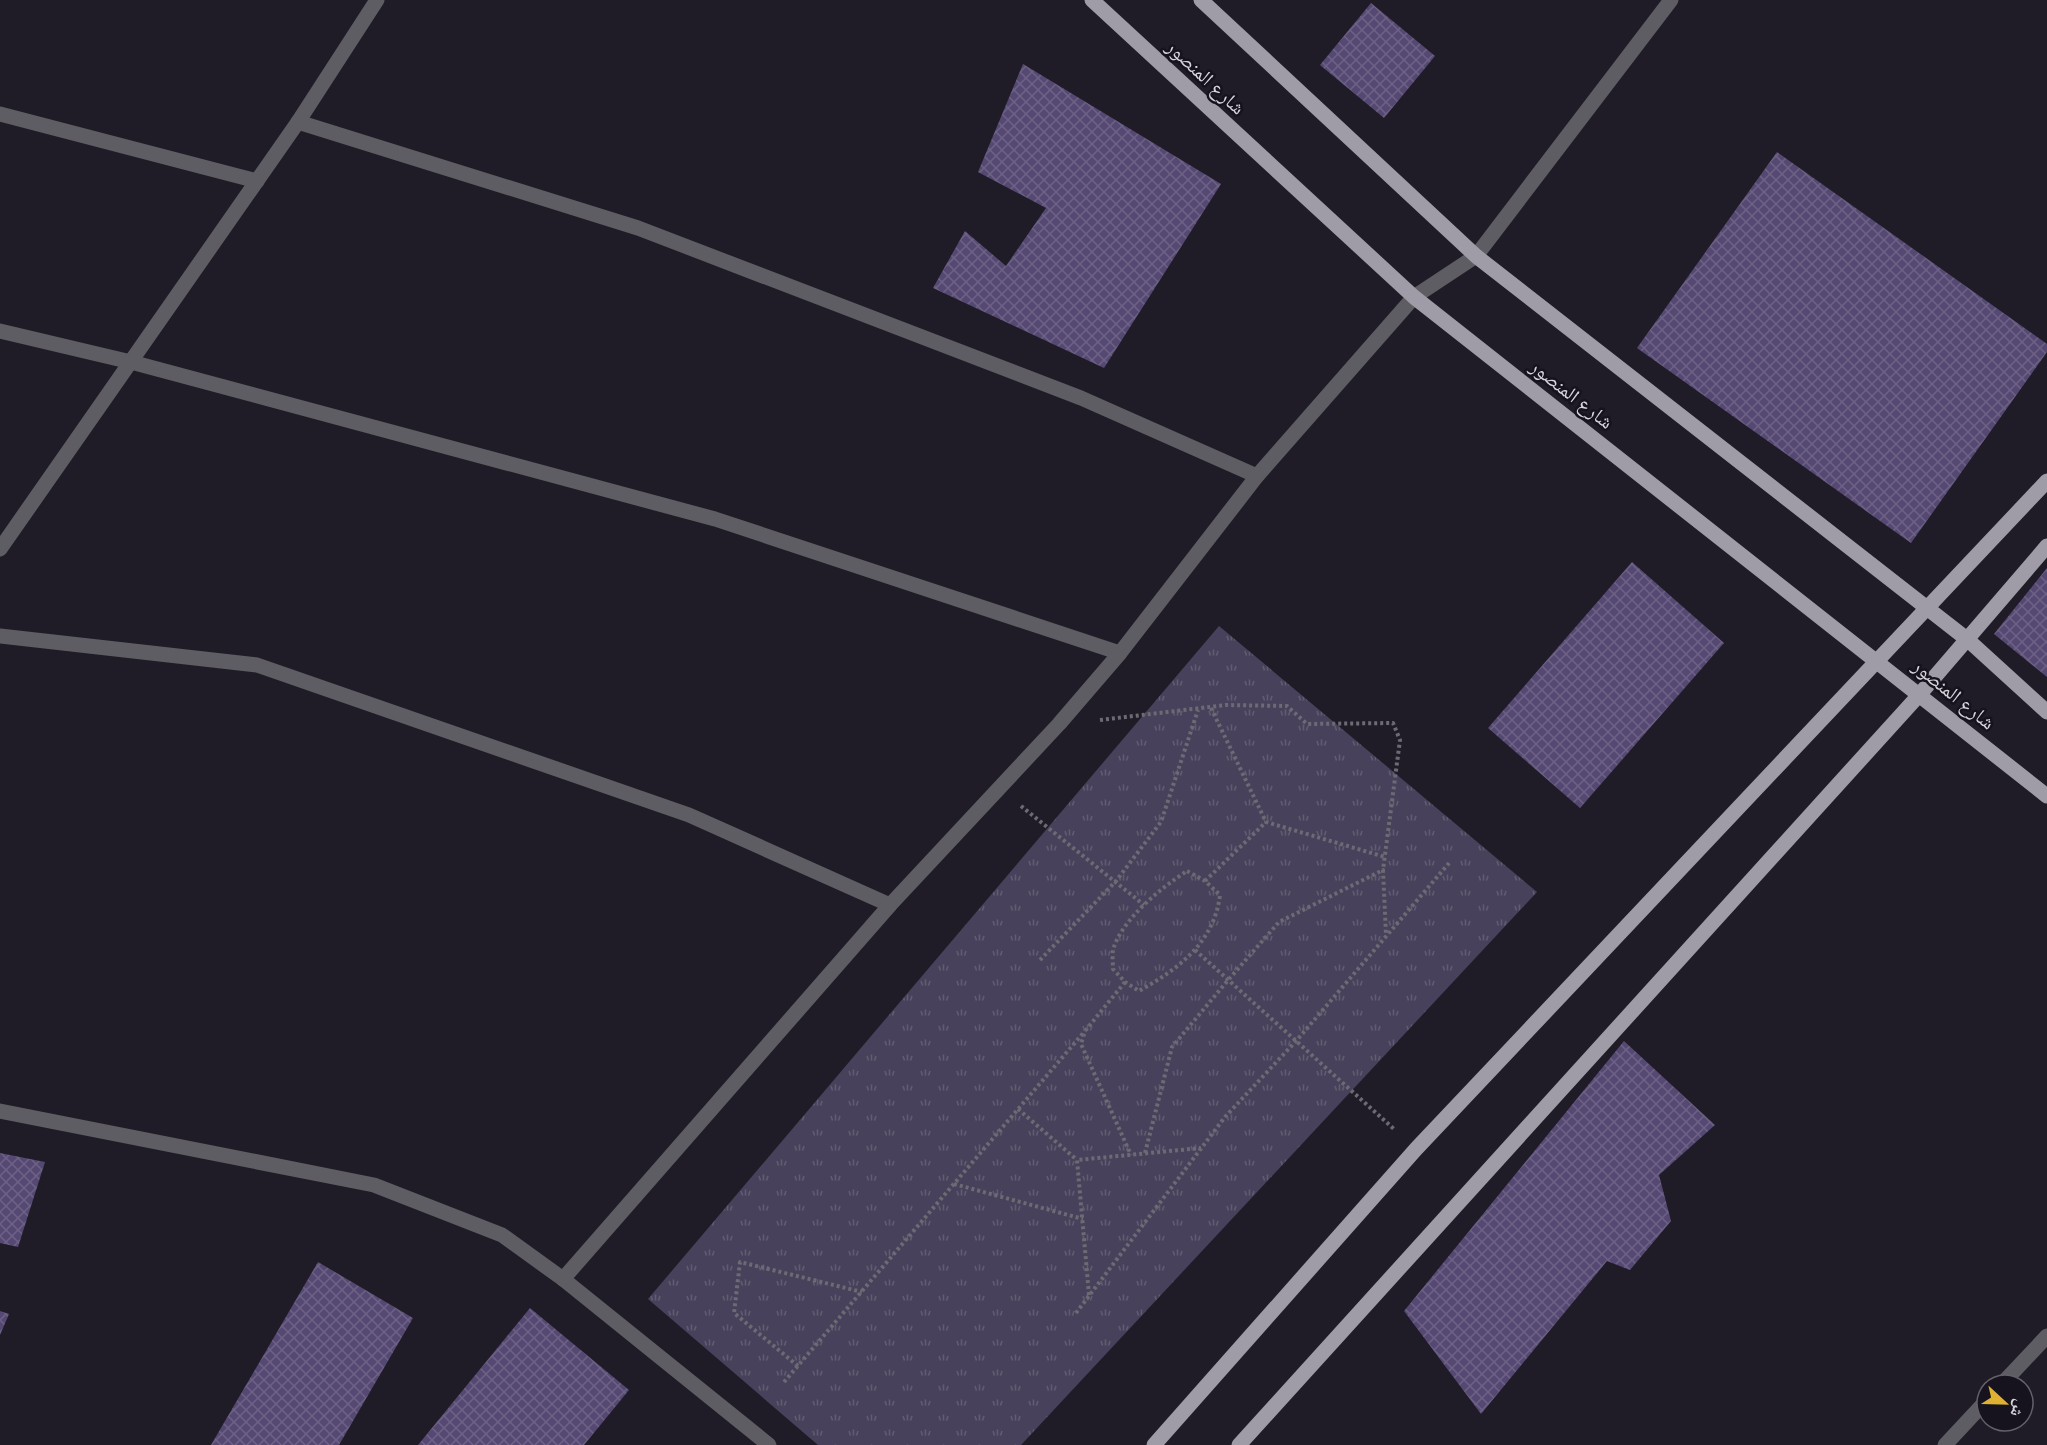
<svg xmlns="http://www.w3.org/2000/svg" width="2047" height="1445" viewBox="0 0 2047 1445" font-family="'Space Grotesk','Noto Naskh Arabic',sans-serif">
	<defs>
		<pattern id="park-tufts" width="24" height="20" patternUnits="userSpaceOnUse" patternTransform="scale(1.5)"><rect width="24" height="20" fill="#48415b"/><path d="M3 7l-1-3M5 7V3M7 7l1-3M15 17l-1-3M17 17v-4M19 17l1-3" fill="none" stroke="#625c72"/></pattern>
		<pattern id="building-cross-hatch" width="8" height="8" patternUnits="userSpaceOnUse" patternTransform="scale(1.5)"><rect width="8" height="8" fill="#554973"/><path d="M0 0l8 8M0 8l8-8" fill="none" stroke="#6d6286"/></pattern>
	</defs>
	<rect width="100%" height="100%" fill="#1f1c27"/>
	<polygon fill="url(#park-tufts)" points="1219,626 1537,892 1021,1445 818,1445 648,1299"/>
	<g fill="url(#building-cross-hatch)">
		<polygon points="1371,3 1435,56 1384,118 1320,65"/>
		<polygon points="1023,64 1221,184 1104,368 933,288 965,231 1006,266 1046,208 978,172"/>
		<polygon points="1777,152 2047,344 2047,352 1911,543 1637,348"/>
		<polygon points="1632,562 1724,643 1580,808 1488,728"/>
		<polygon points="2047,568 2047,677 1994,634"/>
		<polygon points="1624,1041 1715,1125 1659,1175 1671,1221 1630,1270 1607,1261 1481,1414 1404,1311"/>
		<polygon points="0,1153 45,1162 18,1247 0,1243"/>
		<polygon points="318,1262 413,1318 339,1445 211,1445"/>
		<polygon points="530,1308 629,1390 584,1445 418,1445"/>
		<polygon points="0,1311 9,1314 0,1335"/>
	</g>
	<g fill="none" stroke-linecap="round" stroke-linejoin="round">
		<g stroke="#6c6a73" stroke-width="4" stroke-dasharray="3 3" stroke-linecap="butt">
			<polyline points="1211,708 1266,822 1385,857"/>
			<polyline points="1100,720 1226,705 1287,706 1307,724 1393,723 1400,740 1383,870"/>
			<polyline points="1021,806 1144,905"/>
			<path d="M1187 871 1205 881 1220 895C1214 943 1178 969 1139 991L1125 982 1113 969C1113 963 1112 955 1113 950 1121 920 1162 887 1187 871Z"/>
			<polyline points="1205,881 1266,822"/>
			<polyline points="1195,950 1395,1130"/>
			<polyline points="1040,960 1116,881 1161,822 1198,710"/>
			<polyline points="1125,982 1085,1031 1081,1044 1131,1155"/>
			<polyline points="1018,1109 1077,1160"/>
			<polyline points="1145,1153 1172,1047 1229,979 1279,922 1383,870 1386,935"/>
			<polyline points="954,1184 1083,1219"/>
			<polyline points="1089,1295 1077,1160 1201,1148"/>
			<polyline points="1076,1313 1225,1117 1297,1040 1450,862"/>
			<polyline points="798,1366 734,1313 740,1262 862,1292"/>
			<polyline points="784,1382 1085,1031"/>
		</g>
		<g stroke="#5e5d63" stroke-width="15">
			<polyline points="0,114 257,181"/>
			<polyline points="298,122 638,228 1081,398 1257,476"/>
			<polyline points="0,331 131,362 715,519 1120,653"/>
			<polyline points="0,549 298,122 377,0"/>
			<polyline points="0,636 257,665 689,815 890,905"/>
			<polyline points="0,1111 374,1185 502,1235 563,1279 769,1445"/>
			<polyline points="563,1279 890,905 1059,724 1120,653 1257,476 1414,297 1476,256 1671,0"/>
			<polyline points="2001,1385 2047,1336"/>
			<polyline points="1945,1445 1987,1400"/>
		</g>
		<g stroke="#9f9ca8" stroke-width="15">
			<polyline points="1092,0 1414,297 2047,796"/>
			<polyline points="1201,0 1476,256 1968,640 2047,712"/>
			<polyline points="1154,1445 1416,1149 2047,481"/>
			<polyline points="1239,1445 1920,694 2047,546"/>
		</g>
	</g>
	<g text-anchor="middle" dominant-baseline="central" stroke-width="5" stroke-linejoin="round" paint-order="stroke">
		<g font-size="20" fill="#d6d4db" stroke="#16131e">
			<text transform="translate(1206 77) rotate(43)">شارع المنصور</text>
			<text transform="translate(1572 394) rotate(38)">شارع المنصور</text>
			<text transform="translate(1954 694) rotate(39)">شارع المنصور</text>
		</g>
	</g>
	<g transform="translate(2005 1403) rotate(112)"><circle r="28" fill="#16131e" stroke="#63606a" stroke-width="1.5"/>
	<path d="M0-4.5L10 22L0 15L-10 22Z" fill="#deb133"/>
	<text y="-9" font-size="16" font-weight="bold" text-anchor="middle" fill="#d6d4db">ش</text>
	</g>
</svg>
